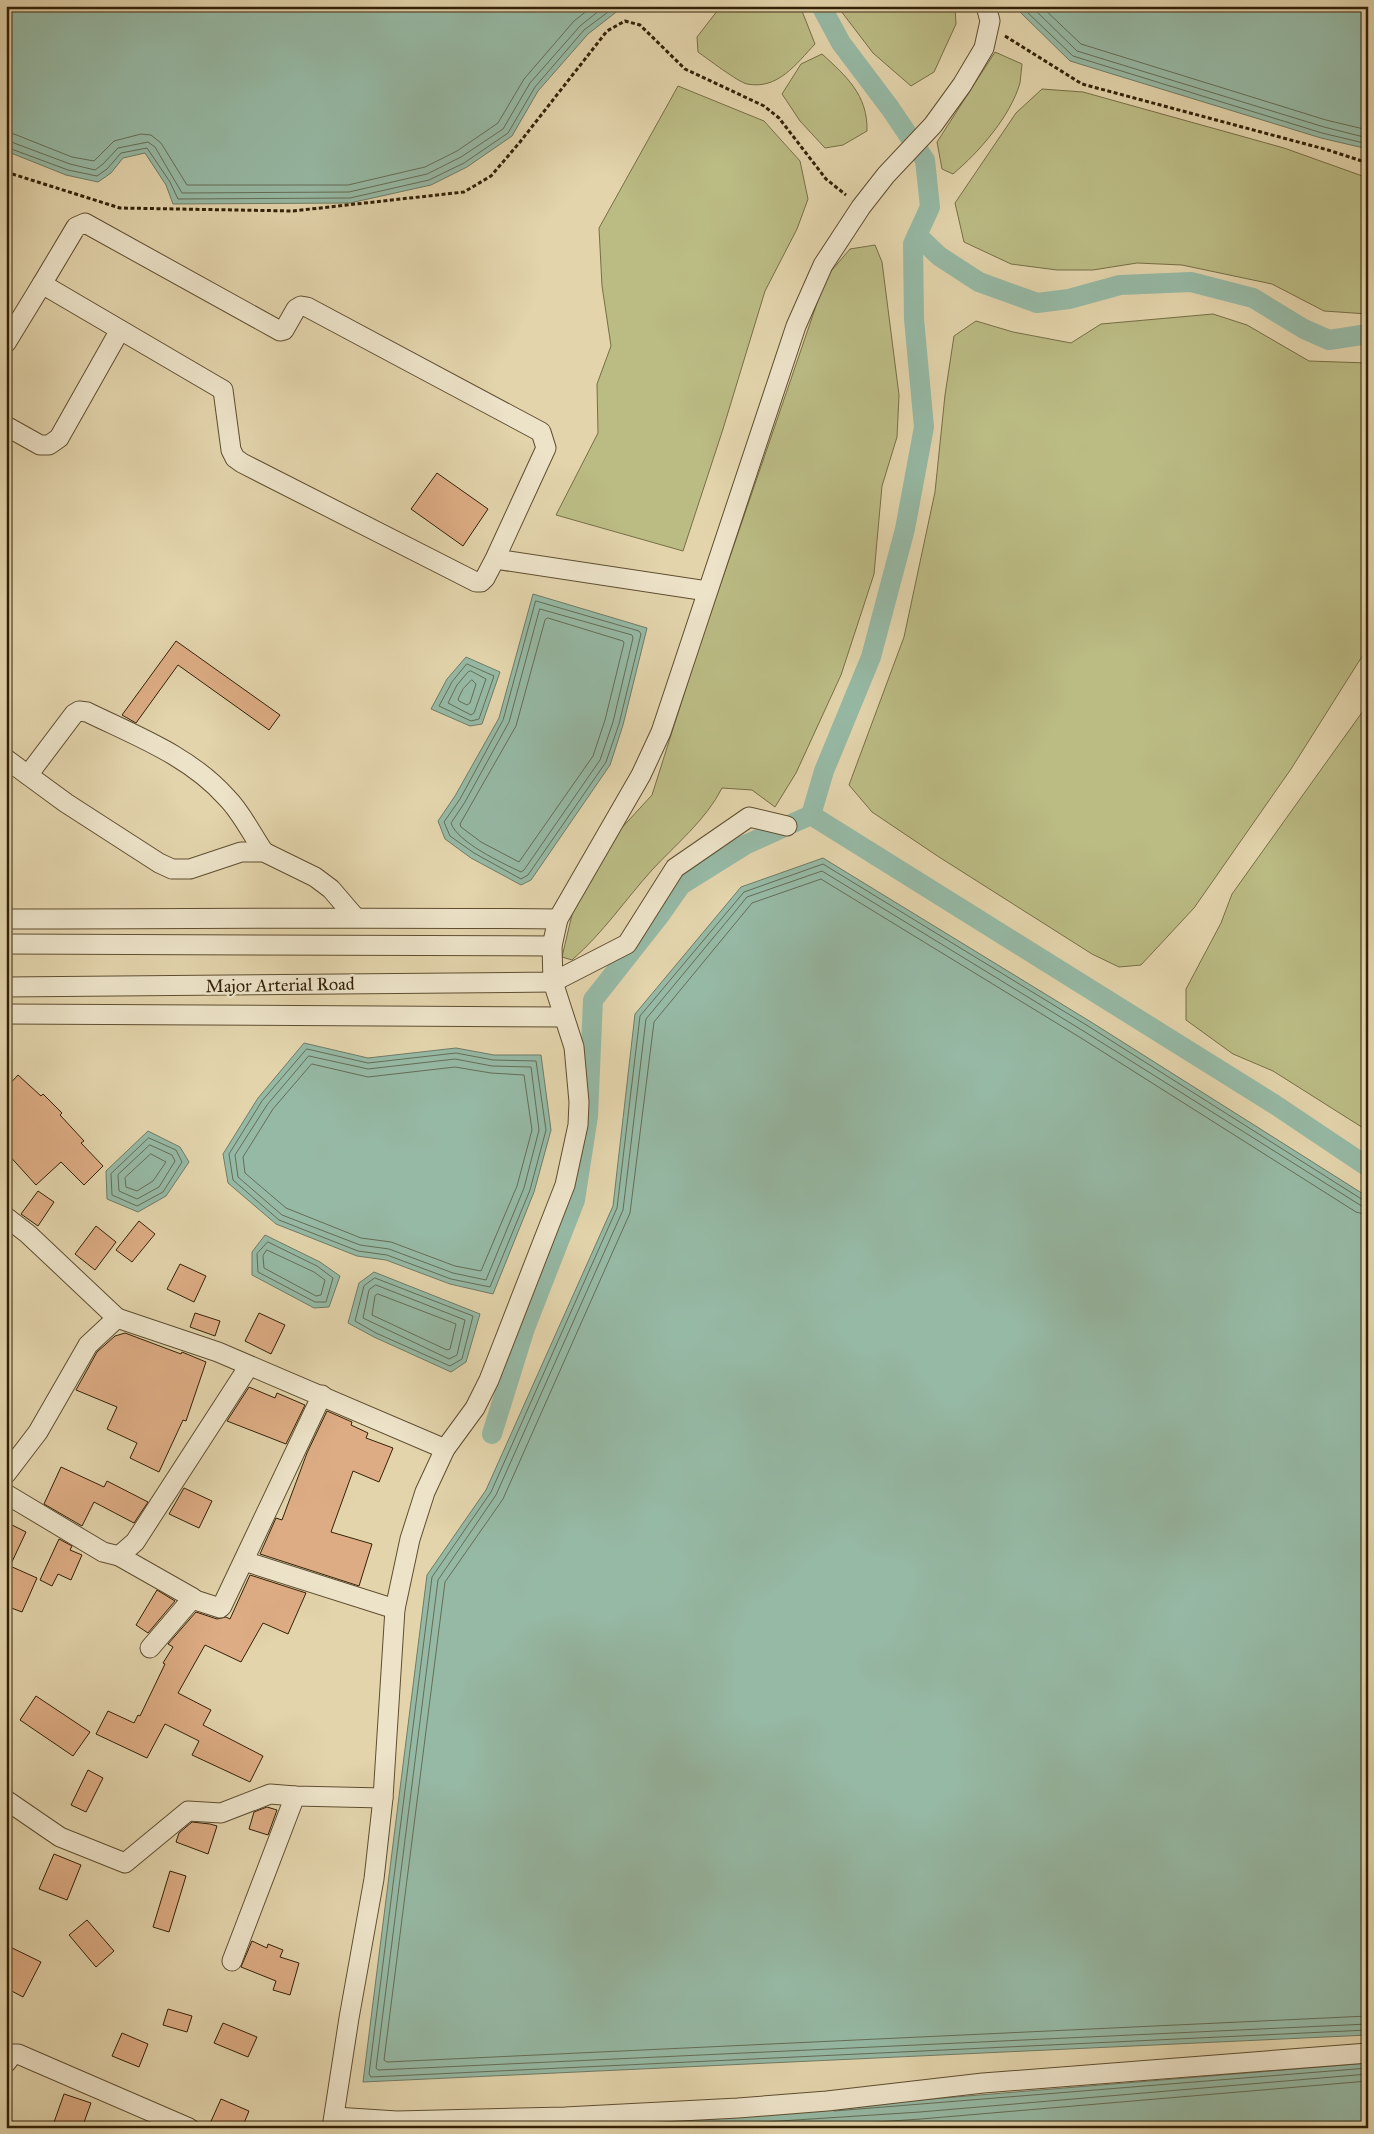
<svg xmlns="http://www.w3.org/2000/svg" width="1374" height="2134" viewBox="0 0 1374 2134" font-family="'IM FELL Great Primer',serif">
	<rect width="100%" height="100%" fill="#e3d4ac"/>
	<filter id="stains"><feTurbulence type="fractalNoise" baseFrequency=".004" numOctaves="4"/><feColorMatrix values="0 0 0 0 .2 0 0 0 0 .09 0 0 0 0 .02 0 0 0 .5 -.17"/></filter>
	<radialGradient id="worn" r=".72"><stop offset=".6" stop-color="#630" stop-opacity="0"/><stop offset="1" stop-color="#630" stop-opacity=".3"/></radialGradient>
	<g fill="#bbbb84" stroke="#776e46">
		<path d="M721 6H800L815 44C796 64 778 90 747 84 738 82 708 59 698 52L697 37Z"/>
		<polygon points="840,6 955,6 956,24 934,72 911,86 873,53 841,11"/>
		<path d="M995 52 1022 64C1021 70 1021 77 1020 83 1010 117 979 152 953 174L942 169 937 142Z"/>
		<path d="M822 54C846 76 868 95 867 131L843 145 825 148 800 121 782 94 801 64Z"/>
		<polygon points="678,86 764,121 800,161 808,199 797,229 765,291 723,429 683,551 556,515 598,433 597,384 611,346 602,286 599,228"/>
		<polygon points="1042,89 1083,92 1284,148 1368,178 1368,314 1324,311 1272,284 1182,265 1137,263 1093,270 1057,270 1011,264 964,242 955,203 1016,113"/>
		<path d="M875 245 882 262 899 395 897 437 882 486 874 574 841 675 796 773 775 807 752 790 722 788C706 820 676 844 652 870 625 900 603 933 572 960L562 957 574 906 617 833 652 795 699 647 826 277 850 249Z"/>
		<polygon points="1213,314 1247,325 1309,361 1368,363 1368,647 1291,769 1194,908 1141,965 1119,967 1092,954 939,857 872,812 849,785 904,637 935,492 945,395 954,336 976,321 1013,332 1071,343 1101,324"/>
		<polygon points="1368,704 1368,1131 1273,1071 1233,1054 1186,1020 1186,989 1221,923 1232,894"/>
	</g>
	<g fill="#96b9a5" stroke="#6e7c66">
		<polygon points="6,6 624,6 588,34 538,91 512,136 467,167 431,185 350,203 173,204 166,185 145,153 123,158 111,173 98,182 66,175 6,151"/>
		<polygon points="1019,6 1368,6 1368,149 1321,138 1070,61 1020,12"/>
		<polygon points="533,594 647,628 623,725 610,765 531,880 521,885 471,858 445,839 438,821 455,796 499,718"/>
		<polygon points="466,657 500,672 482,724 470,726 431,709 447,679"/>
		<polygon points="823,858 1091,1022 1368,1197 1368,2035 363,2082 427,1575 486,1490 613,1206 635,1014 741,887"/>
		<polygon points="304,1043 368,1058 456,1048 494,1055 541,1055 551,1130 534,1192 493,1294 450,1284 386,1260 357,1256 276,1224 228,1183 223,1154 258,1098"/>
		<polygon points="148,1131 180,1147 189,1162 166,1196 138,1212 107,1199 106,1171"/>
		<polygon points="265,1235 320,1262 340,1276 329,1307 314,1308 252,1275 252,1252"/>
		<polygon points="374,1272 480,1314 466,1362 451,1372 374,1337 348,1323 359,1283"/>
		<polygon points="1368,2063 1368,2128 421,2128 634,2119 919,2100"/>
	</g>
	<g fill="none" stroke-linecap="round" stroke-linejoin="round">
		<g stroke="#646d56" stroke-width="1">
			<polyline points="1024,6 1025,10 1073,56 1322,133 1368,144"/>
			<polyline points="1031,6 1077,51 1324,127 1368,138"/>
			<polyline points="1041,6 1081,44 1326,120 1368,130"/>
			<polyline points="6,133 14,134 72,157 94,161 114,141 141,134 151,135 161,143 187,185 348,185 425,167 457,151 498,123 524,79 574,21 593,6"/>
			<polyline points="6,140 70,164 95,170 103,164 118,148 148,142 155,147 182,193 349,192 427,174 461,157 503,129 530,83 580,26 605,6"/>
			<polyline points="6,147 68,170 97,176 107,169 121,153 147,148 170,182 178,199 350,198 429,180 464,163 508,133 535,87 584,30 616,6"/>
			<polygon points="536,601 639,631 641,634 619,724 606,762 528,875 521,879 474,853 450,836 444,822 460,799 503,720"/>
			<path d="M540 609 632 635 633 638 613 722 600 760 524 870 521 872C502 863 457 842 451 823L465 802 509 722Z"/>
			<polygon points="548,618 623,641 624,643 605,720 593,756 519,862 481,842 461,827 460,824 516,726 545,620"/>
			<polygon points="467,664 494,676 479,719 471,721 439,706 452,682"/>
			<polygon points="471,671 486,679 474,713 471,715 448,703 457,685 468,672"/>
			<polygon points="472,680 476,684 470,703 467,705 459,701 458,699 463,689"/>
			<polygon points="307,1049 368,1063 456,1053 493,1060 536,1061 546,1130 530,1190 490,1287 451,1279 387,1255 358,1251 279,1220 233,1180 229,1154 262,1101"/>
			<polygon points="309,1056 368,1069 455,1059 492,1066 531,1067 539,1130 524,1188 486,1280 453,1273 389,1249 360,1245 282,1215 238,1177 235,1155 267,1105"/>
			<polygon points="312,1064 368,1077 455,1067 491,1073 524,1075 532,1130 517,1186 481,1271 455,1266 391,1242 361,1238 286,1208 245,1173 243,1157 273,1109"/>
			<polygon points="149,1138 176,1150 182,1162 163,1192 137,1206 112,1195 111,1174"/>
			<polygon points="150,1145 172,1155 175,1161 159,1187 137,1199 119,1191 118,1175"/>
			<polygon points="151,1154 166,1162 153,1181 137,1191 126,1187 125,1178"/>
			<polyline points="1368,1201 1363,1200 1088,1026 823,864 744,892 640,1016 617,1208 491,1492 432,1577 369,2074 371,2077 1368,2030"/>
			<polyline points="1368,1207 1360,1205 1085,1032 822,871 747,897 646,1019 623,1210 496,1495 438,1580 376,2068 378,2070 1368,2024"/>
			<polyline points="1368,1215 1356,1212 1081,1038 821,879 752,903 654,1022 630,1213 503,1499 445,1582 384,2060 387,2062 1368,2016"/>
			<polygon points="268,1242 317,1266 333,1278 326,1302 315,1302 258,1272 257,1254"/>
			<polygon points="267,1250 314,1272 325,1280 321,1295 316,1296 264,1268 263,1256"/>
			<polygon points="375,1278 473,1316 462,1359 450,1366 376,1333 355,1321 364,1286"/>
			<polygon points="376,1285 465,1320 457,1355 449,1359 363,1318 369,1290"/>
			<polygon points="378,1294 456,1324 450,1349 447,1350 372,1315 375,1296"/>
			<polyline points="834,2111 1368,2068"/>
			<polyline points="671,2128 920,2112 1368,2074"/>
			<polyline points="787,2128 921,2119 1368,2081"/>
		</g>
		<g stroke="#96b9a5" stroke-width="20">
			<polyline points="821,6 841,43 890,108 925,160 930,207 913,244 914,319 924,427 905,529 871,657 824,771 811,815 1274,1104 1368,1167"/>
			<polyline points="917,235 939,256 979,282 1037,303 1069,299 1120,285 1191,282 1253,298 1304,329 1329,340 1368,334"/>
			<polyline points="492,1434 525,1328 575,1200 588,1116 593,1000 660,915 681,885 745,845 811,815"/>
		</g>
	</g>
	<g fill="#ddac84" stroke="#332107">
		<polygon points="437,473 488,509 463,546 411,509"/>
		<polygon points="176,641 280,715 269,730 178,665 136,723 122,715"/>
		<polygon points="18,1075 41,1096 43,1094 62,1113 60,1115 84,1141 81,1143 103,1166 84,1185 61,1162 36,1185 6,1152 6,1088"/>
		<polygon points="38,1191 54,1202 38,1226 21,1214"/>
		<polygon points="139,1221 155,1234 132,1262 116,1250"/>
		<polygon points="96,1226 116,1242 95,1270 75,1254"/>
		<polygon points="180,1264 206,1276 194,1302 167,1289"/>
		<polygon points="195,1313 220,1321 215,1336 190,1327"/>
		<polygon points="259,1313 285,1325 271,1354 245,1341"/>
		<polygon points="125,1333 181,1354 182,1352 206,1362 186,1421 183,1420 159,1472 130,1458 137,1443 107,1429 117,1407 76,1390 97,1352 115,1336"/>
		<polygon points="249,1387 275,1398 277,1393 305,1405 286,1444 227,1421"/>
		<polygon points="327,1411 352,1422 351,1425 368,1433 366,1438 393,1448 379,1482 353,1471 331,1532 372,1544 359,1586 260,1554 276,1518 282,1520 307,1453"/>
		<polygon points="61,1467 104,1487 107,1481 148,1502 134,1523 94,1502 82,1526 44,1504"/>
		<polygon points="184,1488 212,1501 199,1528 169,1514"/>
		<polygon points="6,1522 26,1532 10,1566 37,1578 22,1612 6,1606"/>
		<polygon points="59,1539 72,1546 70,1550 82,1555 71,1580 58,1574 52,1586 40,1580"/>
		<polygon points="250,1575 306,1593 288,1634 263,1623 241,1662 205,1645 178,1693 211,1710 203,1725 263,1756 250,1782 192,1755 199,1741 165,1724 147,1758 96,1734 108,1711 134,1723 138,1715 140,1716 165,1664 163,1663 173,1647 168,1644 196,1612 217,1619 226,1617 230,1619"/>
		<polygon points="157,1590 175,1601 148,1633 136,1625"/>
		<polygon points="36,1696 90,1732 73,1756 20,1720"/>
		<polygon points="88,1770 103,1778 86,1812 71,1805"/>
		<polygon points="267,1807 277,1810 268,1835 249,1829 254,1812"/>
		<polygon points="192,1822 210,1824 217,1826 208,1854 176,1842 179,1833"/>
		<polygon points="54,1854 81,1865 67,1900 39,1889"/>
		<polygon points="170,1871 186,1876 169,1932 153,1927"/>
		<polygon points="87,1920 114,1951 96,1967 69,1935"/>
		<polygon points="252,1941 267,1948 268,1944 283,1950 280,1957 299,1963 290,1995 273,1990 276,1981 241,1967"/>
		<polygon points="6,1945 41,1962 23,1997 6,1988"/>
		<polygon points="168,2009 192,2016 187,2032 163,2025"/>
		<polygon points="223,2023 257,2037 248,2057 214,2043"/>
		<polygon points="122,2033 148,2044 139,2067 112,2056"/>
		<polygon points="64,2094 91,2103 82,2128 52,2128"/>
		<polygon points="221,2099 249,2111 242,2128 208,2128"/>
	</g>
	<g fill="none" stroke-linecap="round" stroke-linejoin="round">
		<defs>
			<g id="minor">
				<polyline points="6,343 42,284"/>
				<polyline points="6,426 40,445 49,445 59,438 120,330"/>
				<polyline points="495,559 485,578 481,582 476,582 242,463 235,458 231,450 223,390 42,284 76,227 85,223 280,331 284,330 296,309 301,306 307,307 541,432 546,448 495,559 707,591"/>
				<polyline points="6,759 66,803 159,863 172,869 190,869 241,852 264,852 315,877 331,889 355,917"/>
				<path d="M28 775 74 714 79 711 87 712C136 736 190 756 227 798 242 813 252 835 264 852"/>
				<path d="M6 919C190 919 374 917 558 919"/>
				<polyline points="6,944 552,946"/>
				<polyline points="6,987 553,982 627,944 675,868 749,817 787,826"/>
				<polyline points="6,1014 564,1017"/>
				<polyline points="6,1217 28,1234 117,1318"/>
				<polyline points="6,1474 38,1432 88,1345 117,1318 218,1352 445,1449"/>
				<polyline points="6,1494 103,1552 119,1556 135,1542 249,1366"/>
				<polyline points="119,1556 193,1598"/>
				<polyline points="244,1561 395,1609"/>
				<polyline points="150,1648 192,1599 220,1608 222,1606 322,1395"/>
				<polyline points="6,1800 60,1837 125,1863 188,1811 221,1813 270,1794 295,1796 383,1798"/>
				<polyline points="232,1961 295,1796"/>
				<polyline points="6,2063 13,2054 18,2054 189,2128"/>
				<polyline points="335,2117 397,2121 565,2117 738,2108 827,2101 983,2083 1368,2053"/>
				<polyline points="332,2128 349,2018 374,1879 383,1798 395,1609 410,1539 425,1492 445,1449 475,1408 489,1380 565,1185 578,1125 579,1102 574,1047 553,982 552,946 558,919 641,775 661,732 796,326 823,265 861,207 886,175 933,125 962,85 984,48 990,21 986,6"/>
			</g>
		</defs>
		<use href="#minor" stroke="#5f4e30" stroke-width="21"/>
		<g stroke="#332107" stroke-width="3" stroke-dasharray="4 2.5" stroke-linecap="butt">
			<polyline points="1005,36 1082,84 1328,150 1368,163"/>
			<polyline points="6,172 120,208 293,211 464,192 491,176 520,142 607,31 625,21 640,25 685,69 764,106 779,118 826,179 846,195"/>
		</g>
		<use href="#minor" stroke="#ede3c9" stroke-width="19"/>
	</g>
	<g text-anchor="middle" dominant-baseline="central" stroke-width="5" stroke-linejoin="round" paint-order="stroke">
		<g font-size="18" fill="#332107" stroke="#ede3c9">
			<text transform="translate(280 985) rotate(-1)">Major Arterial Road</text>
		</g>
	</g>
	<rect width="1374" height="2134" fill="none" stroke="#e3d4ac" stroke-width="25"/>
	<rect x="8" y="8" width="1359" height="2119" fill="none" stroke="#332107" stroke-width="2.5"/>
	<rect x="12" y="12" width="1349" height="2109" fill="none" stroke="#332107"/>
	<rect width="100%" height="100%" filter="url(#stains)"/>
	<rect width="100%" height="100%" fill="url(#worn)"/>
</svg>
